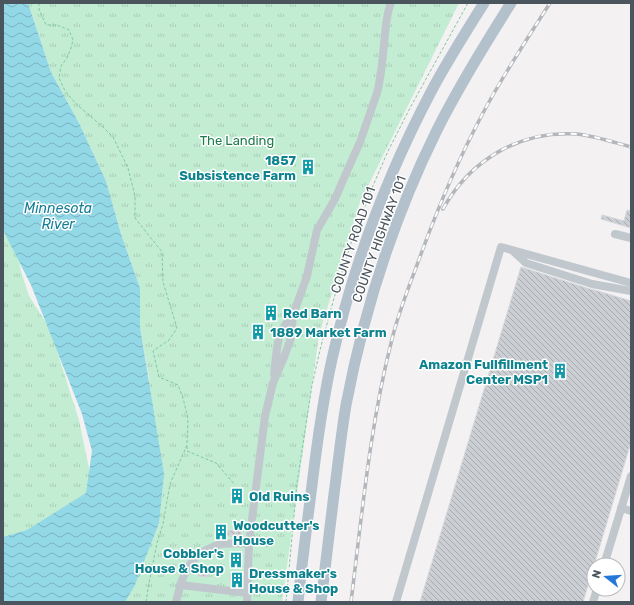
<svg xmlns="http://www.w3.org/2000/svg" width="634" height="605" viewBox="0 0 634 605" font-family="Rubik,sans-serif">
	<defs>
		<pattern id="park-tufts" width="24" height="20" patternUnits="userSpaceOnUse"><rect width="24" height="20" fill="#c3edd2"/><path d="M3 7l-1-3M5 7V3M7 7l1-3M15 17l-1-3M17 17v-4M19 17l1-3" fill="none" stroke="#a9cdb7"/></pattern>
		<pattern id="water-waves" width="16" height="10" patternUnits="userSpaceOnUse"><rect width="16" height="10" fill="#93d8e7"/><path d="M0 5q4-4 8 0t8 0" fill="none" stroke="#7ab2be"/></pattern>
		<pattern id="building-back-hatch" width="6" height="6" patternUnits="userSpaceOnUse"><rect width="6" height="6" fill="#cbced3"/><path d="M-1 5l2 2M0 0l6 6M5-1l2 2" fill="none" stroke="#a7aaae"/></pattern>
	</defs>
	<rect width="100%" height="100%" fill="#f3f1f1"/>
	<g fill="url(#park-tufts)">
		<polygon points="28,3 459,3 360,202 319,335 282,602 125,602 149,379 140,327 140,288 121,234 106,181 79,123 51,72"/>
		<polygon points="3,192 21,271 29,296 50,329 79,420 92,483 94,537 3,602"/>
	</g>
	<polygon fill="url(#water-waves)" points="3,3 28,3 51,72 79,123 106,181 121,234 140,288 140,327 164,474 159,523 135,585 125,602 3,602 3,537 27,530 86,493 92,451 82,414 31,285 5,234 3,229"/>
	<g fill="url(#building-back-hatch)" stroke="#d5d7dc">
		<polygon points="307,158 313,160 309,176 303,174"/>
		<polygon points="627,210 631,211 631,228 601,219 602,215 624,221"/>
		<polygon points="521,267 590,289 598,291 631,301 631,442 583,602 420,602"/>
		<polygon points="268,304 277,307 274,322 264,320"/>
		<polygon points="254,326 265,330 262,338 251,334"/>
		<polygon points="233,490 244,493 241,502 230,499"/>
		<polygon points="216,528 225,528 225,530 242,531 241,537 232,536 232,535 216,536"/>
		<polygon points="199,566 209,567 208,577 198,576"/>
		<polygon points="230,575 242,577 242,584 230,583"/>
	</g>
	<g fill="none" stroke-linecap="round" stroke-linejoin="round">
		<g stroke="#7dc9a2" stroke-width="1" stroke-dasharray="3 2" stroke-linecap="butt">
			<polyline points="39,3 39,9 46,25 57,25 69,30 73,40 71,48 67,58 61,66 59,78 65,91 76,104 102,126 113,137 128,168 135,196 135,218 162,252 163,282 177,328 169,340 153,351 159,377 178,385 183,398 188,419 187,445 170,484 163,524 157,543 149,583 146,602"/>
			<polyline points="187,446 187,451 216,463 235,485"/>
			<polyline points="286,602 297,483 312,385 321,346 334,298 352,240 372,188 388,151 410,108 468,3"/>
		</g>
		<g stroke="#c0c8ce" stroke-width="8">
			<polyline points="615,234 631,238"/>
			<polyline points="513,251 526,263 592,284 631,291"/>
			<path d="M274 374C276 361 276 343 281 332 284 326 288 321 292 316"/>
			<polyline points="621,508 631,511"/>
			<polyline points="604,565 631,476"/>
			<polyline points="180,585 248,593"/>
			<path d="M176 602C181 581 186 561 206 550 211 548 216 545 221 544 230 543 240 544 249 543"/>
			<path d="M247 602 249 543 265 416 273 383 283 360 291 338 293 315 307 276 317 230 335 199 344 178 360 142 377 93C382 74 383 53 385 34 386 24 387 12 391 3"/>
			<polyline points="396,602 501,247 631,283"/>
			<polyline points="593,602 597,589"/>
		</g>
		<g stroke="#b3c1cd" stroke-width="11">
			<path d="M298 602C302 563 307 524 312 485 317 443 323 400 332 359 353 266 387 175 432 90 448 60 466 32 484 3"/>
			<path d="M321 602C325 566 330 530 334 494 338 464 341 435 346 405 364 310 394 217 437 130 459 86 485 44 511 3"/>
		</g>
		<defs>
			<g id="rail">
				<path d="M443 209C470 160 520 130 577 134 595 136 613 142 631 147"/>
				<path d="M351 602C362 514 370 425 392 339 399 310 411 282 421 254 439 205 459 158 483 113 503 75 527 39 550 3"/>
			</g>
		</defs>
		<use href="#rail" stroke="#b3b6bb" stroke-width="3.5"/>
		<use href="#rail" stroke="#fff" stroke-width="2" stroke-dasharray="6" stroke-linecap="butt"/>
	</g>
	<defs>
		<symbol id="building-bare" viewBox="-9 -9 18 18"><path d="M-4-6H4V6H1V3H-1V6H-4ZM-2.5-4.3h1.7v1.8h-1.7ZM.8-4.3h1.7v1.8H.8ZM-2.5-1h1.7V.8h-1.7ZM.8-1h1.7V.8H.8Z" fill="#0f9aa8" stroke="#fff" stroke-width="2.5" paint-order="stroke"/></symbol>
	</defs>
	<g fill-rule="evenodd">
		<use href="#building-bare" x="297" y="156" width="22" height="22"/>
		<use href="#building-bare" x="260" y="302" width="22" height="22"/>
		<use href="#building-bare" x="247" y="321" width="22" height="22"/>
		<use href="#building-bare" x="549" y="360" width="22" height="22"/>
		<use href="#building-bare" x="226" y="485" width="22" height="22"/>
		<use href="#building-bare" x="210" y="521" width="22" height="22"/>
		<use href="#building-bare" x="225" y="549" width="22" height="22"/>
		<use href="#building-bare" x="226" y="569" width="22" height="22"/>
	</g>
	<g text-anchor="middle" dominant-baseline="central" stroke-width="3" stroke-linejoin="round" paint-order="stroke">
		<g font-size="13" fill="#1e7c4a" stroke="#fff">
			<text x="237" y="140">The Landing</text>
		</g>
		<g font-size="13" font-weight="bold" fill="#0d838f" stroke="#fff" text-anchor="start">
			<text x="296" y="160" text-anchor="end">1857<tspan x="296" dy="15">Subsistence Farm</tspan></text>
			<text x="283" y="313">Red Barn</text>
			<text x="270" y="332">1889 Market Farm</text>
			<text x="548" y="364" text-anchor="end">Amazon Fullfillment<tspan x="548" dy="15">Center MSP1</tspan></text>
			<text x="249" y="496">Old Ruins</text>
			<text x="233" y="525">Woodcutter's<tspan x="233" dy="15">House</tspan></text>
			<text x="224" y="553" text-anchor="end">Cobbler's<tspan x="224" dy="15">House &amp; Shop</tspan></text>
			<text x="249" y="573">Dressmaker's<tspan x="249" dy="15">House &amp; Shop</tspan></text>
		</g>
		<g font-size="13" fill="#4a555d" stroke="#fff">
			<text transform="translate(379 239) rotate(-70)">COUNTY HIGHWAY 101</text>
			<text transform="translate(353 240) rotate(-71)">COUNTY ROAD 101</text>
		</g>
		<g font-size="14" font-style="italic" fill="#167e96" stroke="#fff">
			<text x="58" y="208">Minnesota<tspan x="58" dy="16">River</tspan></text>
		</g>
	</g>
	<rect width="634" height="605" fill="none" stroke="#4a555d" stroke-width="8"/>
	<g transform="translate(606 577) rotate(287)"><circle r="19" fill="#ffffff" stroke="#b7bbbe"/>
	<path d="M0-3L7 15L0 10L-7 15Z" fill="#2578d9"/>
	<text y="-6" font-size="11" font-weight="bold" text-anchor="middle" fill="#4a555d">N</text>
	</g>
</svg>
